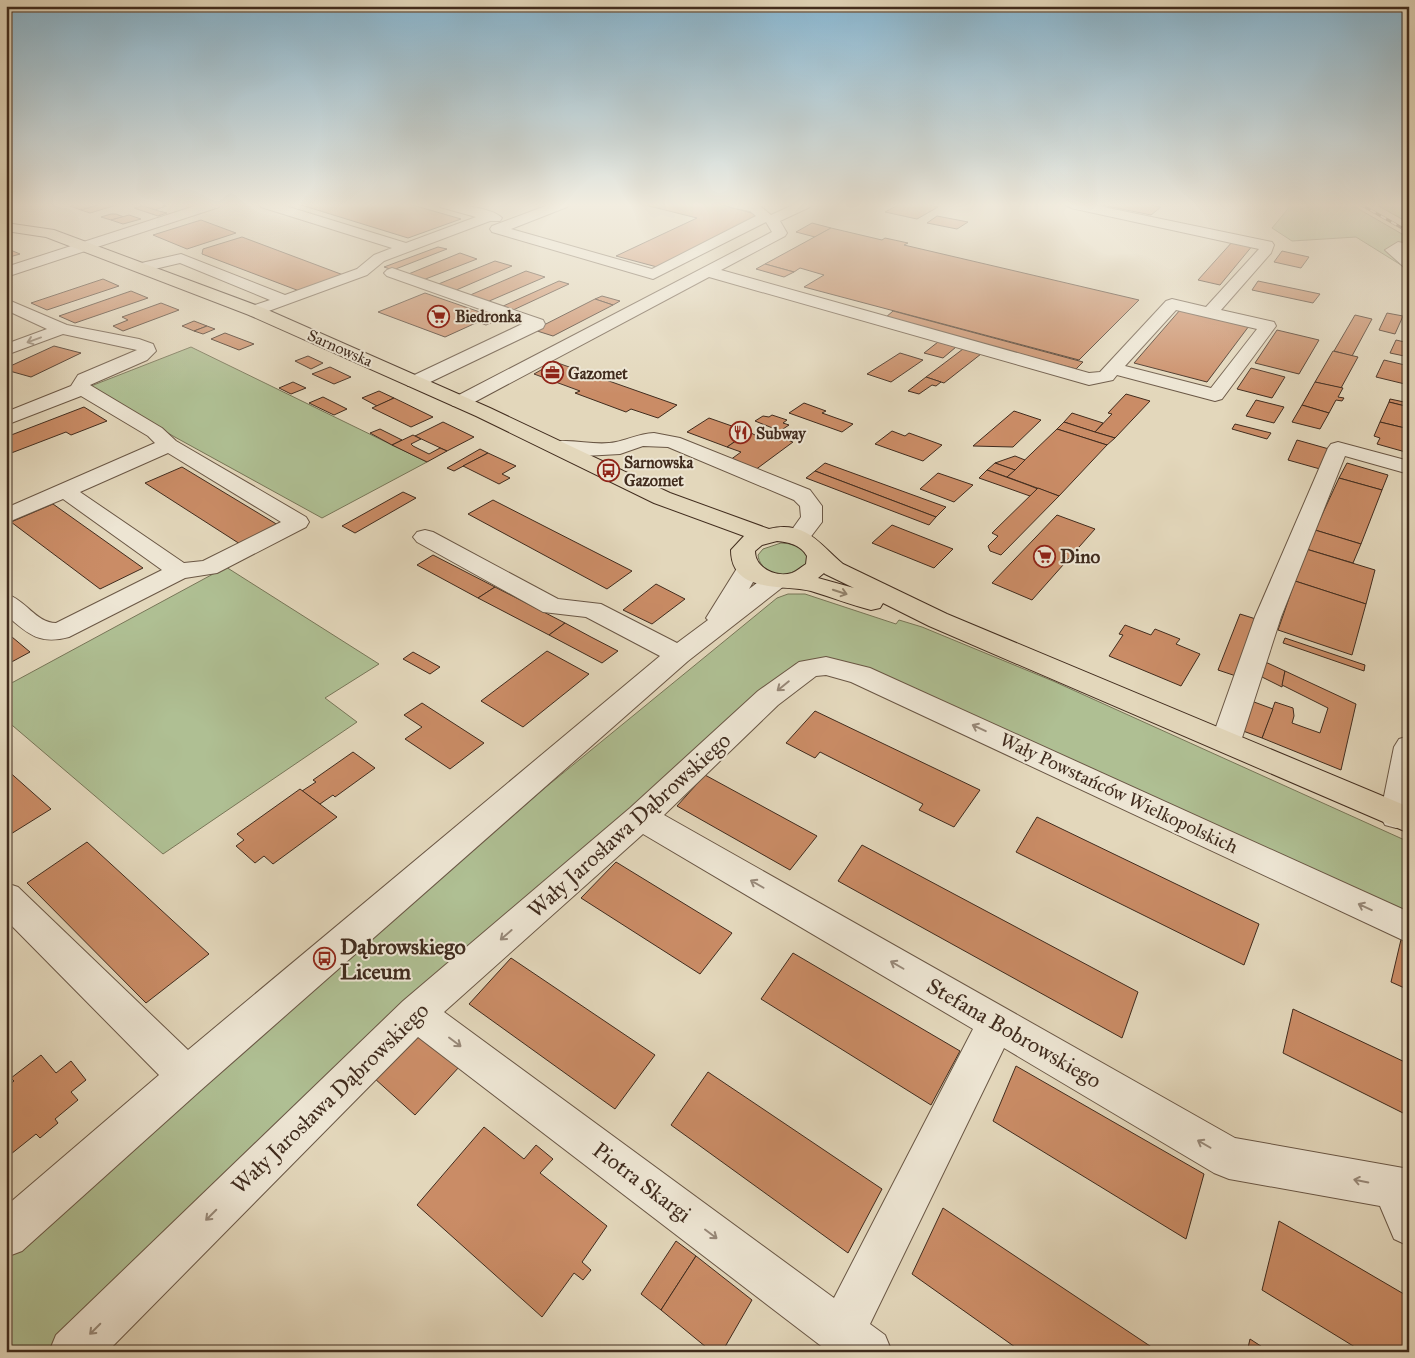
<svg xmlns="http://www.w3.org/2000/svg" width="1415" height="1358" viewBox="0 0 1415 1358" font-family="'IM FELL Great Primer',serif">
	<rect width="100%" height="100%" fill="#e3d7bb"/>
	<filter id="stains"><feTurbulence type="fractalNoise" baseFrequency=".004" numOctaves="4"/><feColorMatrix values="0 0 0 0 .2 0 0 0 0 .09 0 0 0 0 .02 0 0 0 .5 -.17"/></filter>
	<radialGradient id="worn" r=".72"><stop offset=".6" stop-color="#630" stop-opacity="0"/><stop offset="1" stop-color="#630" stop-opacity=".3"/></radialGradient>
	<g fill="#afbf93" stroke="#787658">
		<polygon points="1292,204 1350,204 1409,238 1409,270 1356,237 1292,241 1272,228"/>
		<polygon points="1375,204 1409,204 1409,223"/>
		<polygon points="191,347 427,462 322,518 173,436 91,386"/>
		<path d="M781 543 792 544 809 552 810 565C805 568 801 571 796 573 782 579 759 571 758 555L763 549Z"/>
		<polygon points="226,567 379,664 325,698 357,722 163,854 6,720 6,686"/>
		<polygon points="788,594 805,594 896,624 899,620 922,627 1053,681 1409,842 1409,918 826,658 795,664 651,795 52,1352 6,1352 6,1259 127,1150 546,787 777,598"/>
	</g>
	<g fill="#ca8c66" stroke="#412c1e">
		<polygon points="78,204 102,204 81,210 70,206"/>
		<polygon points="102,204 120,204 90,213 81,210"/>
		<polygon points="136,204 159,204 166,206 155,210"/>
		<polygon points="304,204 409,204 461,219 408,238 301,205"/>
		<polygon points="641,204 719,204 759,215 657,267 616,256 697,218"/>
		<polygon points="900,204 925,204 938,207 917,219 885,212"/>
		<polygon points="1097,204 1145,204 1161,207 1151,215"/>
		<polygon points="143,206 155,210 167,213 158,216 134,208"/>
		<polygon points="111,214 116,214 124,217 111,220 101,217"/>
		<polygon points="129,215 141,219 123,224 111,220"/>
		<polygon points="937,216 968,222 957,229 927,223"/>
		<polygon points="201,220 236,233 187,249 153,235"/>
		<polygon points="812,223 831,228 815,237 796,232"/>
		<polygon points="831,228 882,240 885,238 908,243 904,245 1139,300 1079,360 804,287 824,275 800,268 794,272 765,264"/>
		<polygon points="242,237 346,276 302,292 202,254 203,249"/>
		<polygon points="1233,241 1253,245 1220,285 1198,280"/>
		<polygon points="438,247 447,249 393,270 384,267"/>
		<polygon points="6,249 8,249 20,254 6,258"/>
		<polygon points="1282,251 1309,257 1301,268 1274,262"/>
		<polygon points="460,253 477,259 423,280 406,275"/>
		<polygon points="495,261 512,266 454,291 436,285"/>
		<polygon points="765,264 794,272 784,277 756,269"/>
		<polygon points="526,271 545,277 487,302 468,296"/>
		<polygon points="103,279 119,286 47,310 31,303"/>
		<polygon points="559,281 569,284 511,311 501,307"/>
		<polygon points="1258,281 1320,294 1313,303 1252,290"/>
		<polygon points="131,291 148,298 75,323 59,316"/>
		<polygon points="425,293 500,319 486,325 478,322 445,337 378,312"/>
		<polygon points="602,296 620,301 613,305 595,299"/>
		<polygon points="595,299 613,305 553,336 534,330"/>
		<polygon points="161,303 179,310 123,331 113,326 128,320 122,317"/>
		<polygon points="1180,310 1249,326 1207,382 1134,363"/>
		<polygon points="893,311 1083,362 1076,369 885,318"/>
		<polygon points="1387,313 1403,316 1395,334 1379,330"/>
		<polygon points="1355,315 1372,319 1352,356 1334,351"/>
		<polygon points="194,321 207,326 194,331 182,326"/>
		<polygon points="207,326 215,329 203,334 194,331"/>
		<polygon points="1277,330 1319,340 1299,374 1255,363"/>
		<polygon points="225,333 254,344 239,350 211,339"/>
		<polygon points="1396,340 1409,343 1409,357 1390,353"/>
		<polygon points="938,342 956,347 943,358 924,353"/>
		<polygon points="54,346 81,353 31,377 6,370 6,368"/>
		<polygon points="963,349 981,354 944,383 926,377"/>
		<polygon points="1333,351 1358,357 1341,388 1315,382"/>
		<polygon points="900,353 923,360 891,382 867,374"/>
		<polygon points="308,356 323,363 311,369 295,361"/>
		<polygon points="1384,360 1409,366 1409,385 1376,377"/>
		<polygon points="555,362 677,405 658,418 631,409 626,412 575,393 580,391 534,374"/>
		<polygon points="330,367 351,377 334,384 312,374"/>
		<polygon points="1251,368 1285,377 1272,398 1237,389"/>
		<polygon points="926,377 941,382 936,386 932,385 919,394 908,391"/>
		<polygon points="293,382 306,388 291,394 279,388"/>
		<polygon points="1315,382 1343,388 1338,397 1344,398 1342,401 1336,400 1329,413 1302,405"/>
		<polygon points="379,391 394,398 377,406 362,398"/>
		<polygon points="1126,394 1150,401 1115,438 1095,432 1112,414 1108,413"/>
		<polygon points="323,397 347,409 334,415 309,403"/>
		<polygon points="394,398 433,417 411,427 372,408"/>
		<polygon points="1390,399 1409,403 1409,407 1389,402"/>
		<polygon points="1256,400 1284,407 1274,423 1246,416"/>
		<polygon points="1389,402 1409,407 1409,429 1380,422"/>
		<polygon points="804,403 826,411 822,413 853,424 842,432 789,413"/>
		<polygon points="1302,405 1329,413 1320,429 1292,422"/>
		<polygon points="84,407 107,421 71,435 66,432 6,455 6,437"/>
		<polygon points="1014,411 1041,420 1013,447 973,446"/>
		<polygon points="1072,413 1103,423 1095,432 1064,422"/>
		<polygon points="772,415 787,420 783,423 789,425 780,431 755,421 763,416 769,417"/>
		<polygon points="709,418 749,432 727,447 687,432"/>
		<polygon points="443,422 474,437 447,451 415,436"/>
		<polygon points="1064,422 1095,432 1115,438 1107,445 1057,429"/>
		<polygon points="1380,422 1409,429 1409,453 1377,444 1380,438 1374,436"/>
		<polygon points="1235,424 1271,433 1267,439 1232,429"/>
		<polygon points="380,429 402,440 392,445 370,433"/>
		<polygon points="1057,429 1107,445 1059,496 1007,477"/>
		<polygon points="892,431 905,436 909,433 942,445 923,461 875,444"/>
		<polygon points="749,432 761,438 768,433 793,442 747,476 722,466 741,452 727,447"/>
		<polygon points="413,435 421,439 411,444 413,446 429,454 440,448 447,451 427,462 392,445"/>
		<polygon points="1297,440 1329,449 1320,469 1288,460"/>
		<polygon points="480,449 488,453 454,471 447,468"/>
		<polygon points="488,453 516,466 502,474 510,478 499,484 463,466"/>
		<polygon points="1015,456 1025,460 1015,470 995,463"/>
		<polygon points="825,463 946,507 936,517 815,471"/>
		<polygon points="995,463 1015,470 1007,477 987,470"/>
		<polygon points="1347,463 1388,475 1382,490 1339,478"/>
		<polygon points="182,467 278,525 240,544 145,483"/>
		<polygon points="987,470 1028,485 1038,489 1030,496 979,478"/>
		<polygon points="815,471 936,517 929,525 806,478"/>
		<polygon points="938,473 973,485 954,502 920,489"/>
		<polygon points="1339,478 1382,490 1361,544 1315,530"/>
		<polygon points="1038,488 1059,496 1001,555 990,551 988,546 998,536 992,533"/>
		<polygon points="403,492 416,498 355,533 342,526"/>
		<polygon points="493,500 632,571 607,589 468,514"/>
		<polygon points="53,504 143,568 100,589 11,522"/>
		<polygon points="1057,515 1095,529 1032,600 992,583"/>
		<polygon points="892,525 953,549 934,568 872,543"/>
		<polygon points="1315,530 1361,544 1353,563 1306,549"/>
		<polygon points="1306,549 1375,570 1366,604 1295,581"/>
		<polygon points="433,555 495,587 478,598 417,565"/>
		<polygon points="1295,581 1366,604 1352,655 1278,630"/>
		<polygon points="656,584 685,599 652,624 623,610"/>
		<polygon points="495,587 565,623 549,635 478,598"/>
		<polygon points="1240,614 1259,620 1239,677 1218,670"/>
		<polygon points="565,623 591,637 618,651 602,663 549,635"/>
		<polygon points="1125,625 1151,635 1155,629 1180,639 1176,644 1200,654 1181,686 1109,656 1123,635 1119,634"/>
		<polygon points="6,632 30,652 6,665"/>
		<polygon points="1285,638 1365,665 1364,671 1283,643"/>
		<polygon points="547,651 589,674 523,727 481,701"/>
		<polygon points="413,652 440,667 430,674 403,659"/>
		<polygon points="1261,660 1285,671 1282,687 1256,674"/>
		<polygon points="1285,671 1356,704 1341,770 1262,738 1275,702 1293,708 1294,716 1292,723 1320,733 1328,708 1282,685"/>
		<polygon points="1246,699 1273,709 1262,738 1235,728"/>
		<polygon points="422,703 484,743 450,769 405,739 422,727 404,715"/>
		<polygon points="815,711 980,790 954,827 919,810 923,804 820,752 815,758 786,743"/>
		<polygon points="353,752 375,768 335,797 333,795 320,804 302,791 316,782 313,780"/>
		<polygon points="6,769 51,809 6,837"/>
		<polygon points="705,775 817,836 790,870 677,806"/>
		<polygon points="300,789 337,817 273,864 264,856 255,863 236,846 244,840 237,834"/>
		<polygon points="1037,817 1259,924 1244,965 1016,852"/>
		<polygon points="87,842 209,954 146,1003 27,883"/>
		<polygon points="862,845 1138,992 1122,1038 838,881"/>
		<polygon points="616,862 732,933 700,974 581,898"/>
		<polygon points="1403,931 1409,934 1409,990 1391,982"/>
		<polygon points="793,953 960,1051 931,1105 761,999"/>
		<polygon points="511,958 655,1055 615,1109 469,1004"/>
		<polygon points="1293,1009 1409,1064 1409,1116 1283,1053"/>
		<polygon points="418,1033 460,1066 415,1115 374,1078"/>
		<polygon points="41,1055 56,1073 71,1061 86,1080 71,1092 78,1100 55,1119 58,1123 40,1138 36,1134 6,1158 6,1087 14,1081 11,1078"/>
		<polygon points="1016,1066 1204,1174 1186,1239 993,1121"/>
		<polygon points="708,1072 882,1189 848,1253 671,1125"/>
		<polygon points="484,1127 524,1159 536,1145 553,1159 540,1173 607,1226 582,1262 591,1270 583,1280 574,1273 542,1317 417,1205"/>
		<polygon points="943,1208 1159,1352 1022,1352 912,1274"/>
		<polygon points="1279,1221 1409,1297 1407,1352 1363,1352 1262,1290"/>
		<polygon points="676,1241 696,1256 661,1310 641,1294"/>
		<polygon points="696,1256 752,1300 722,1352 712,1352 661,1310"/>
		<polygon points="1250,1339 1270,1352 1247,1352"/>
	</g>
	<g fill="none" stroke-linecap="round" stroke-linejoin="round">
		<defs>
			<g id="minor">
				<polygon points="201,204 221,204 219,207 6,277 6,267"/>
				<path d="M260 204H279L406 243 476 217 440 207 439 204C454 204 492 207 502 218L500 221H490L384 261 367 275 255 316 249 315 247 311 249 307 270 300 180 263 142 272 134 267 137 264 181 254 285 295 357 269 374 255 392 248 261 207Z"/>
				<path d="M551 204H569L567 207 511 229 652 269 756 216 750 211 730 207 729 204 759 205 771 215 795 204H811L810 207 780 221 787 233 785 236 721 270 1089 373 1100 372 1166 301 1172 299 1206 307 1259 249 1071 208 1064 204H1089L1272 242 1274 245 1271 253 1221 310 1274 322 1276 326 1222 399 1215 401 1117 375 1113 380 1089 385 709 277 467 406H453L450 402 453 398 772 232 766 222 653 279 492 232 490 229 492 226ZM1176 310 1257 329 1211 388 1125 366Z"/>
				<polygon points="1398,242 1409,244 1409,252 1403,251 1409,256 1409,268 1404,267 1385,250"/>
				<polygon points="392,268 543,320 545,324 543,328 422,386 408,386 406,382 408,378 522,324 387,276 384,273 387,270"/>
				<path d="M6 299 67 325 139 339 153 344 156 351 147 360 90 385 162 428 176 441 306 517 309 522 306 527 217 573 185 578 69 637C39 645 28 634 6 615V594C25 599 36 623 56 623L162 570 63 499 6 523V508L155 443 148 436 81 396 6 425V412L71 386 78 375 137 350 63 334 6 355V344L47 329 6 310ZM168 453 281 522 203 561 184 563 80 492Z"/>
				<path d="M654 433 680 438 810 490 822 506V522L806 543 798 545 790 543 786 538 801 517 800 506 794 500 668 447 643 446 620 454 584 456 550 451 547 447 550 443C571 437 594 447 616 442 630 439 638 434 654 433Z"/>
				<polygon points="1338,442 1409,461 1409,474 1345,456 1281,617 1241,741 1236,749 1226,752 1216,749 1211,741 1255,617 1328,448 1331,444"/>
				<path d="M425 530 433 532 558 599 601 604 677 643 708 620 706 618 739 565 748 563 757 565 760 570 749 589C761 580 768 572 784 576L787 581 784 586 688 661 201 1090 22 1251 6 1257V1206L159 1075 6 920V883L18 887 188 1050 660 656 586 617 543 612 417 542 413 537 417 532Z"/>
				<path d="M826 657 870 668 1409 912V943L851 682 826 675 816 676 778 705 664 815 1235 1138 1409 1169V1246L1394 1239 1380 1206 1229 1179 1214 1173 1004 1048 870 1324 885 1335 892 1352H829L418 1037 107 1352H49L56 1335 403 1001 630 808 758 691 799 662ZM643 834 973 1029 834 1298 444 1012Z"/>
				<polygon points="1409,736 1409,822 1407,825 1396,828 1385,825 1380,816 1394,747 1399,739"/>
			</g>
			<path id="major" d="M6 223 54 230 261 307 490 408 670 493 769 529C806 520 819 544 843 564L947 614 1409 807V833L929 626 883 603 880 608 871 610C851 605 831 597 811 591 783 584 731 594 731 550L744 536 654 503 476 416 249 315 46 237 6 231ZM777 541C789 542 801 545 807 556L806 564C801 567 797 571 792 573 776 578 755 568 755 551L762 545ZM824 573 825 574 854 588 818 578Z"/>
		</defs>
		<use href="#minor" stroke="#6a5745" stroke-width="2"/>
		<use href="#major" stroke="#412c1e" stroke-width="2"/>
		<use href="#minor" fill="#ede5d3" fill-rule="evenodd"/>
		<use href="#major" fill="#e3d7bb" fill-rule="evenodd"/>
		<defs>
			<polyline id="rail" points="1360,204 1409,232"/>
		</defs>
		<use href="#rail" stroke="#412c1e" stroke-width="3"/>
		<use href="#rail" stroke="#ede5d3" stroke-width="2" stroke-dasharray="6" stroke-linecap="butt"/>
	</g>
	<defs><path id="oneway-shaft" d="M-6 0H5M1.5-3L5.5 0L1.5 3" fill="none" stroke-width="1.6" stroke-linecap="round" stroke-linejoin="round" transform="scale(1.25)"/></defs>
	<g stroke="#978878">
		<use href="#oneway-shaft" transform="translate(34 340) rotate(160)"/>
		<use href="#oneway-shaft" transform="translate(783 686) rotate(141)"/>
		<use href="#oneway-shaft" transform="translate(979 728) rotate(-155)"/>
		<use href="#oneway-shaft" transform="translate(757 884) rotate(-150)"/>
		<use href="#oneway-shaft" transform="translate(1365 907) rotate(-155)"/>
		<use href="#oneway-shaft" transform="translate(506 935) rotate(139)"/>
		<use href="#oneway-shaft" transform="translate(897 965) rotate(-150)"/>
		<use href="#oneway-shaft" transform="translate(455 1042) rotate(37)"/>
		<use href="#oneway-shaft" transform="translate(1204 1144) rotate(-150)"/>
		<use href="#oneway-shaft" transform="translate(1361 1181) rotate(-169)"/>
		<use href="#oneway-shaft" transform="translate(211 1215) rotate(135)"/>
		<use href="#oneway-shaft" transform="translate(711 1234) rotate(37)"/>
		<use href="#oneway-shaft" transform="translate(95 1329) rotate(135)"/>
	</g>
	<use stroke="#92826c" href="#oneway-shaft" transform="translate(840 592) rotate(18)"/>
	<linearGradient id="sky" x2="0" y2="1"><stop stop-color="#87b6d1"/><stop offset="0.52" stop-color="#f2ede0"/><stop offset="1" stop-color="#f2ede0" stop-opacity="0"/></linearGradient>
	<rect width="1415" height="394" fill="url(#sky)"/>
	<defs>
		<symbol id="supermarket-ring" viewBox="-11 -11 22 22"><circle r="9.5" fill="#ede5d3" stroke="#8f2418" stroke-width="1.5"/><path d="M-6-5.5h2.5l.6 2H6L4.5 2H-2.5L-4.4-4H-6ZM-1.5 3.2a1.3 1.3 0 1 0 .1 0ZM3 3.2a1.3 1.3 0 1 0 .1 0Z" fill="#8f2418"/></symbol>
		<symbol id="office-ring" viewBox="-11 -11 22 22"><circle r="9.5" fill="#ede5d3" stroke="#8f2418" stroke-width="1.5"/><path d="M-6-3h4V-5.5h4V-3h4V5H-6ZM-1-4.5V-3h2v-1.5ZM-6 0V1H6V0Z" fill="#8f2418"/></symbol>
		<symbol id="restaurant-ring" viewBox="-11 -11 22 22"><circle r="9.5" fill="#ede5d3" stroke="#8f2418" stroke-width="1.5"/><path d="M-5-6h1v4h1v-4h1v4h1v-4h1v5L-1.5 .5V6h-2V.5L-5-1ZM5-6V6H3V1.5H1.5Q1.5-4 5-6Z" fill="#8f2418"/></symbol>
		<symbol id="bus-ring" viewBox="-11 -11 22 22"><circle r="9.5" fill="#ede5d3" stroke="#8f2418" stroke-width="1.5"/><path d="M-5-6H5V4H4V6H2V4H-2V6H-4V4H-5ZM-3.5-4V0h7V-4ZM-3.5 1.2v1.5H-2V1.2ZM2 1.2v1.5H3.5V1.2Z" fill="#8f2418"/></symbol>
	</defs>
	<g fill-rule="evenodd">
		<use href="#supermarket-ring" x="426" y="304" width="25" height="25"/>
		<use href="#office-ring" x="540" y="360" width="25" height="25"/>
		<use href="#restaurant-ring" x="728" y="420" width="25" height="25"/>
		<use href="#bus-ring" x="596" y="458" width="25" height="25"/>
		<use href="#supermarket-ring" x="1032" y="544" width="25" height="25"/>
		<use href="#bus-ring" x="312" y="946" width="25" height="25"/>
	</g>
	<g text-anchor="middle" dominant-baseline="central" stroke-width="4" stroke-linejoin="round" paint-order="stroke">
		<g font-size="16" font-weight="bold" fill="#412c1e" stroke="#ede5d3" text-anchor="start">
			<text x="455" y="316">Biedronka</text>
			<text x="568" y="373">Gazomet</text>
			<text x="756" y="433">Subway</text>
			<text x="624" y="462">Sarnowska<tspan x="624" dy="18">Gazomet</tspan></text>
		</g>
		<g font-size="16" fill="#412c1e" stroke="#ede5d3">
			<text transform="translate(340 348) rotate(24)">Sarnowska</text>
		</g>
		<g font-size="19" font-weight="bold" fill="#412c1e" stroke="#ede5d3" text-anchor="start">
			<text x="1060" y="556">Dino</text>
		</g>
		<g font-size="19" fill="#412c1e" stroke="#ede5d3">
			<text transform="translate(1119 793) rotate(25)">Wały Powstańców Wielkopolskich</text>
		</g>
		<g font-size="22" fill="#412c1e" stroke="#ede5d3">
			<text transform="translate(629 825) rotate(-42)">Wały Jarosława Dąbrowskiego</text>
			<text transform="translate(1014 1033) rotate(30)">Stefana Bobrowskiego</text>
			<text transform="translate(330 1098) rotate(-44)">Wały Jarosława Dąbrowskiego</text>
			<text transform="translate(642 1182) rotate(37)">Piotra Skargi</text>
		</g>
		<g font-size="22" font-weight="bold" fill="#412c1e" stroke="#ede5d3" text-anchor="start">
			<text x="340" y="946">Dąbrowskiego<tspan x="340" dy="25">Liceum</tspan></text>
		</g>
	</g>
	<rect width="1415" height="1358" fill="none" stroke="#e3d7bb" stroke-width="25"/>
	<rect x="8" y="8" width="1400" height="1343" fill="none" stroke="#412c1e" stroke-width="2.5"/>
	<rect x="12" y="12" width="1390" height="1333" fill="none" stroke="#412c1e"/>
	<rect width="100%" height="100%" filter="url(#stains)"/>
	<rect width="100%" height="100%" fill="url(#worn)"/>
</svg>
